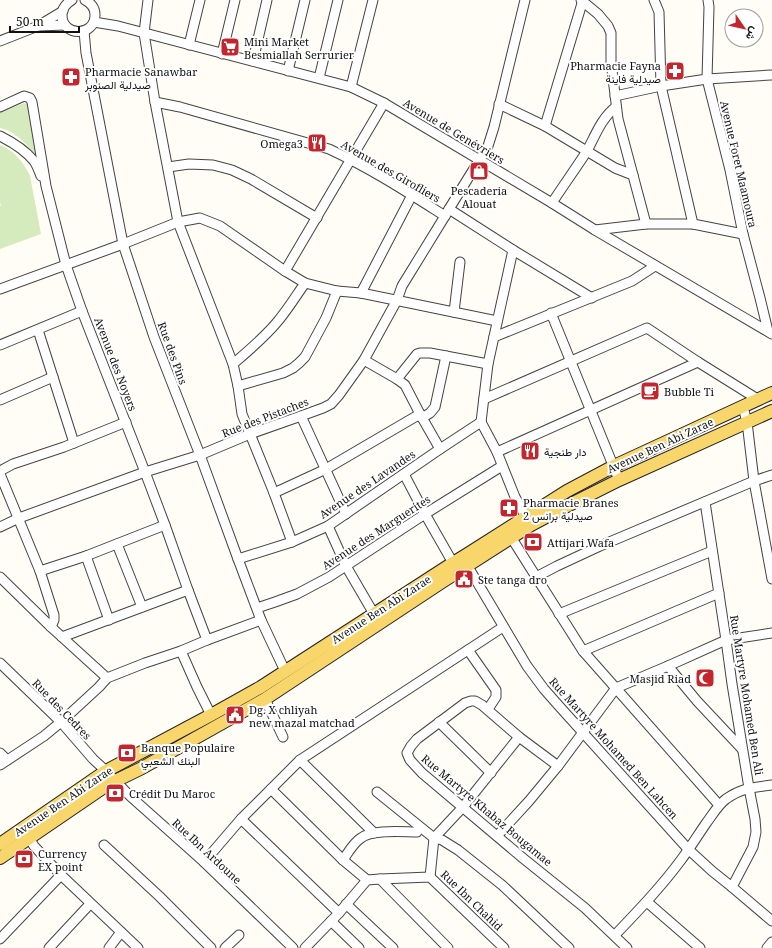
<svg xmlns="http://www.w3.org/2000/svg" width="772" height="948" viewBox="0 0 772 948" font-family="'Noto Serif',Vazirmatn,serif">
	<rect width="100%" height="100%" fill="#fffdf5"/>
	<g fill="#d5ebbd">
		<path d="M24 103 27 104 37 153 35 154C25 143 15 131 0 128V112Z"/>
		<path d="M0 145C14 150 24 163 30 176L41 234 0 249V206L1 205 0 203Z"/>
	</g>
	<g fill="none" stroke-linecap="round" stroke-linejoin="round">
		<defs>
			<g id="minor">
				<path d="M72 0C67 3 62 8 62 15 62 37 95 37 95 15 95 8 91 3 85 0"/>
				<polyline points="148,0 144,33 155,102 178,222 233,364 238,386 242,414 274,493 292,542"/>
				<polyline points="581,0 598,14 608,26 611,33 611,62 618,119 646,224"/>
				<polyline points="654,0 659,12 661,86 693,224"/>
				<polyline points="708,0 709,7 707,79 730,170 743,234 760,298 768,331"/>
				<polyline points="94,22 118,26 351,87 384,103 552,203 595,230 772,334"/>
				<polyline points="39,26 65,25"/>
				<polyline points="84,31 86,53 123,244 154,337 200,455 238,559 261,620 285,671"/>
				<polyline points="0,41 38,26 63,11"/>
				<polyline points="189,45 200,0"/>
				<polyline points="222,54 235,0"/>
				<polyline points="253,61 267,0"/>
				<polyline points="288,71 305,0"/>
				<polyline points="319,78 338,0"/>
				<polyline points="351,87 373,0"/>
				<polyline points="615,96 661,86 707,79 771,75"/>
				<path d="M155 102 180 107 329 149C370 168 407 192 445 216L449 209 513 250 592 298"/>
				<polyline points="499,104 545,126 615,168 633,175"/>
				<polyline points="0,107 24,96 30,98 32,102 46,186 66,265 82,311 145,472 165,525 188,590 207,640"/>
				<polyline points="545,126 583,0"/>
				<path d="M0 136C12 142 25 150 34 161 37 165 39 171 41 176"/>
				<polyline points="168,167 189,164 213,165 232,170 251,179 317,218"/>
				<path d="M552 203C563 186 576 168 587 151 595 136 602 117 616 107"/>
				<polyline points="449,209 488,146 494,127 525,0"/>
				<polyline points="595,230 646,224 693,224 743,234"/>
				<polyline points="285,271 384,103"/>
				<polyline points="0,289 123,244 178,222 200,218 220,226 285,271 305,283 337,291 361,293 497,321"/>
				<polyline points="361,293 412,195"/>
				<polyline points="454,312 460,262"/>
				<polyline points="551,313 619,480"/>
				<polyline points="38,330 74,443"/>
				<polyline points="494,337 632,281 655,266"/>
				<polyline points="0,345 82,311"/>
				<polyline points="364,360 397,379 405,385 420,414 440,449"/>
				<path d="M233 364C248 351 265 337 278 321 288 309 296 296 305 283"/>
				<polyline points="397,379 417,354 420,353 430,353 488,364"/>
				<polyline points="238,386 283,373 293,368 299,363 305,357 326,318 337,291"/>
				<polyline points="484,399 647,328 698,362 759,400"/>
				<polyline points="0,400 53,377"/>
				<polyline points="743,407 747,422 754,481 772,579"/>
				<polyline points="301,416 346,514"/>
				<polyline points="422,418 430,413 435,407 446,356"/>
				<polyline points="481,422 488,364 513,250"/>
				<polyline points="481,422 497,452 515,497 529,522"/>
				<polyline points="497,452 698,362"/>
				<polyline points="0,471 13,464 64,447 126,422"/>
				<polyline points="0,474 40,571 54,615 54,620 51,627"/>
				<polyline points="404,474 425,514 453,563"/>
				<polyline points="274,493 326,469 420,414"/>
				<polyline points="705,502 726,640 732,684 749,788 755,819 756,832 753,847 732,887"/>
				<polyline points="328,526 346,566 374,614"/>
				<polyline points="0,527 19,518 145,472 200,455 250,434 301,416 323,408 331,404 339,395 364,360 397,300 402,286 445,216"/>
				<polyline points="509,534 583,651 719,805"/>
				<polyline points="117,544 142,607"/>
				<polyline points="86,556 109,620"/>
				<polyline points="238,559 292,542 328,526 440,449 481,422"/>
				<polyline points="467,565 527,666 544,689 559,706 688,849 712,871 732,887 772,921"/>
				<polyline points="40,571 86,556 165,525"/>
				<polyline points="0,577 51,627 107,678"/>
				<polyline points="536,577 557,566 600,546 754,481 772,475"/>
				<polyline points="257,608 275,602 297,594 329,577 425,514 502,466"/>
				<polyline points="559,614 712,551"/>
				<polyline points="62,637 188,590"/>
				<polyline points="468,650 496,690 496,697 488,709"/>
				<polyline points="181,651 197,687 211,715"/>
				<polyline points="583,651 719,593"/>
				<polyline points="0,663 61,722 93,759 106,771 130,796 204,862 293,948"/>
				<polyline points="668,666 697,701 742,749"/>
				<polyline points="265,699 283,737"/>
				<polyline points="439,722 491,773"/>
				<polyline points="0,753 7,760"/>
				<polyline points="300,760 374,833"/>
				<polyline points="0,765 44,736 61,722 99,687 107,678 145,663 181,651 207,640 261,620"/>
				<polyline points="558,766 519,737 482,705 475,701 471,701 465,703 417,739 411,746 407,753 410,760 422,773 524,859 585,908 627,948"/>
				<polyline points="271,789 343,860 367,880"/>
				<polyline points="377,792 434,838 442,840 458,850 502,885 569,948"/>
				<polyline points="241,819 339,913"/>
				<polyline points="497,836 529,801 558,766 616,688 668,666 726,640 772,633"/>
				<polyline points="29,838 34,846 61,875 138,948"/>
				<polyline points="104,845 159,896 211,948"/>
				<path d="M343 860C348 853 353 843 361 838 372 829 403 832 417 832"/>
				<polyline points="204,862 241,819 300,760 503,627"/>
				<polyline points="430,877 434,838 463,807 519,737"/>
				<polyline points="380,879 448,948"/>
				<polyline points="647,902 700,948"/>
				<polyline points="346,904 393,948"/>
				<polyline points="331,921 359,948"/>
				<path d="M615 935C638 911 661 887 681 860 690 848 698 835 707 822 713 814 718 805 726 799 743 787 753 788 772 785"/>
				<polyline points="0,939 61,875"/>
				<polyline points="49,948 90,904"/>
				<polyline points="109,948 121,932"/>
				<polyline points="225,948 239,935"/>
				<polyline points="305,948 339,913 367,880 380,879 430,877 504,948"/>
				<polyline points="767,948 772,942"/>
			</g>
			<g id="major">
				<polyline points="0,844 106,771 211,715 261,687 453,563 466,555 567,491 614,466 772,393"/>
				<polyline points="0,858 107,785 142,768 265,699 442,582 531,525 559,510 619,480 772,411"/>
			</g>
		</defs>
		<use href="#minor" stroke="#444" stroke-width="11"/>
		<use href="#major" stroke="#222" stroke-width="14"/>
		<use href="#minor" stroke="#fff" stroke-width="9"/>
		<use href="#major" stroke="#f9d66b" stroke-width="12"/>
	</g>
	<defs>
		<symbol id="supermarket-square" viewBox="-11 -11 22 22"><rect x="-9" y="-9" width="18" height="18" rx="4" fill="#c4262e" stroke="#fff"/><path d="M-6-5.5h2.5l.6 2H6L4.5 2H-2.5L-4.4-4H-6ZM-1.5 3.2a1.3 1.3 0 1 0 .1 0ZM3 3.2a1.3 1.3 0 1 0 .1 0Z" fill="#fff"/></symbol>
		<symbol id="pharmacy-square" viewBox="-11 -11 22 22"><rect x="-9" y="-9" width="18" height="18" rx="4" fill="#c4262e" stroke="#fff"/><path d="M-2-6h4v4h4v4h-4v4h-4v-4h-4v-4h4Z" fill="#fff"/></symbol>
		<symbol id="restaurant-square" viewBox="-11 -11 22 22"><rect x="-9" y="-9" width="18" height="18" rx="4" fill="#c4262e" stroke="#fff"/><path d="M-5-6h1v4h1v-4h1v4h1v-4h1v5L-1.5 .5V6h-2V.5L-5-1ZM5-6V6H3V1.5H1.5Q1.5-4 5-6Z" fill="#fff"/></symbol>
		<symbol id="shop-square" viewBox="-11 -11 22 22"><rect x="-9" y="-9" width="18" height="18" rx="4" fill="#c4262e" stroke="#fff"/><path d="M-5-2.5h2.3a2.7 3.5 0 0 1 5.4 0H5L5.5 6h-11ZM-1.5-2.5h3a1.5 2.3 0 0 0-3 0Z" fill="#fff"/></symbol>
		<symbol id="cafe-square" viewBox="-11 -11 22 22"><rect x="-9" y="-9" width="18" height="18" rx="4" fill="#c4262e" stroke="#fff"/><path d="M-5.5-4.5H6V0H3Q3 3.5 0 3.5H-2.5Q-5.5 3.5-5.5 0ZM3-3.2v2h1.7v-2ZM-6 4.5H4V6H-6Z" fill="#fff"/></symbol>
		<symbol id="bank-square" viewBox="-11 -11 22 22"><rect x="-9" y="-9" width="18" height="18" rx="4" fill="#c4262e" stroke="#fff"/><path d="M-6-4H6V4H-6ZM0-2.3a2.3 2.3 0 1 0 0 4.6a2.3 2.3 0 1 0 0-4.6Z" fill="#fff"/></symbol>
		<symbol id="civic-square" viewBox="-11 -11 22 22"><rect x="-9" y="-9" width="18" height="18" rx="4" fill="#c4262e" stroke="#fff"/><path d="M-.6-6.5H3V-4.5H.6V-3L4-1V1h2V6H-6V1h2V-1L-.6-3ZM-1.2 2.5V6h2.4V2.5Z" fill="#fff"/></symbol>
		<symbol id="mosque-square" viewBox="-11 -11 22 22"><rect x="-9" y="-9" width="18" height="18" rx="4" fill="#c4262e" stroke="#fff"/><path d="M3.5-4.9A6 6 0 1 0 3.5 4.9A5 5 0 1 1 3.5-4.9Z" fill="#fff"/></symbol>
	</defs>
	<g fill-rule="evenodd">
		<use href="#supermarket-square" x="219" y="36" width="22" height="22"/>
		<use href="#pharmacy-square" x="664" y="60" width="22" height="22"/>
		<use href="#pharmacy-square" x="60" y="66" width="22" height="22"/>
		<use href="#restaurant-square" x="306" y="132" width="22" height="22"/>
		<use href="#shop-square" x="468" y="160" width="22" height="22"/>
		<use href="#cafe-square" x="639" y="380" width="22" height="22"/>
		<use href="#restaurant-square" x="519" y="440" width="22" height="22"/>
		<use href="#pharmacy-square" x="498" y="497" width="22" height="22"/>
		<use href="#bank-square" x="522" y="531" width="22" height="22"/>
		<use href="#civic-square" x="453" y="568" width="22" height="22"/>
		<use href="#mosque-square" x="694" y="667" width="22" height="22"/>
		<use href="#civic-square" x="224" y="704" width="22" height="22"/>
		<use href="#bank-square" x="116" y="742" width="22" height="22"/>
		<use href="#bank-square" x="104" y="782" width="22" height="22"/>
		<use href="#bank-square" x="13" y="848" width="22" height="22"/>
	</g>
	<g text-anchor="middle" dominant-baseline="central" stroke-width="4" stroke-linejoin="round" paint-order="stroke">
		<g font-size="11" fill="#111" stroke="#fff" text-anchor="start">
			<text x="244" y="41">Mini Market<tspan x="244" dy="13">Besmiallah Serrurier</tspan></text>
			<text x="661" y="65" text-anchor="end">Pharmacie Fayna<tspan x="661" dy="13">صيدلية فاينة</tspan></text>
			<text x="85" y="71">Pharmacie Sanawbar<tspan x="85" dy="13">صيدلية الصنوبر</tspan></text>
			<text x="303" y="143" text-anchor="end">Omega3</text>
			<text x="479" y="190" text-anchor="middle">Pescaderia<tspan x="479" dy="13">Alouat</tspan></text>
			<text x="664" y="391">Bubble Ti</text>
			<text x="544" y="451">دار طنجية</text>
			<text x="523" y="502">Pharmacie Branes<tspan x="523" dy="13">2 صيدلية برانس</tspan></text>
			<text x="547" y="542">Attijari Wafa</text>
			<text x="478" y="579">Ste tanga dro</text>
			<text x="691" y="678" text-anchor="end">Masjid Riad</text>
			<text x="249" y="709">Dg. X chliyah<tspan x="249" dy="13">new mazal matchad</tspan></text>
			<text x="141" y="747">Banque Populaire<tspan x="141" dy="13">البنك الشعبي</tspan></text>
			<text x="129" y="793">Crédit Du Maroc</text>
			<text x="38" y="853">Currency<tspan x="38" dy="13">EX point</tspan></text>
		</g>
		<g font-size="11" fill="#111" stroke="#fff">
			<text transform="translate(454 131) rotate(31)">Avenue de Genévriers</text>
			<text transform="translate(739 164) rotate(77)">Avenue Foret Maamoura</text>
			<text transform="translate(391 171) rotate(30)">Avenue des Girofliers</text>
			<text transform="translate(173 353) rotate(70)">Rue des Pins</text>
			<text transform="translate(116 364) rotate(69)">Avenue des Noyers</text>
			<text transform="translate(265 417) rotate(-21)">Rue des Pistaches</text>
			<text transform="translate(660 445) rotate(-25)">Avenue Ben Abi Zarae</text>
			<text transform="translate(367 484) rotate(-34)">Avenue des Lavandes</text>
			<text transform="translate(376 532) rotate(-33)">Avenue des Marguerites</text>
			<text transform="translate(381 609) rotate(-33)">Avenue Ben Abi Zarae</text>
			<text transform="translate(747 695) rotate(81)">Rue Martyre Mohamed Ben Ali</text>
			<text transform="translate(62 709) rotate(46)">Rue des Cedres</text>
			<text transform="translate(614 748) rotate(48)">Rue Martyre Mohamed Ben Lahcen</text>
			<text transform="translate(63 801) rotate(-34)">Avenue Ben Abi Zarae</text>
			<text transform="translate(487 810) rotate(40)">Rue Martyre Khabaz Bougamae</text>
			<text transform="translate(207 851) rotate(43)">Rue Ibn Ardoune</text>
			<text transform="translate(472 900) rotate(44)">Rue Ibn Chahid</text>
		</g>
	</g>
	<g transform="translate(744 28) rotate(124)"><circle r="19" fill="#ffffff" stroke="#a0a0a0"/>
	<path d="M0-3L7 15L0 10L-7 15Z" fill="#c4262e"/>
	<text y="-6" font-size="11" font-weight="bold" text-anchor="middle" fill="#111111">ش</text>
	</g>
	<path d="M10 26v6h69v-6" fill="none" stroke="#111111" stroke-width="2"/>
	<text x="16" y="26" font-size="12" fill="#111111" stroke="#ffffff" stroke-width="3" paint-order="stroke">50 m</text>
</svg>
